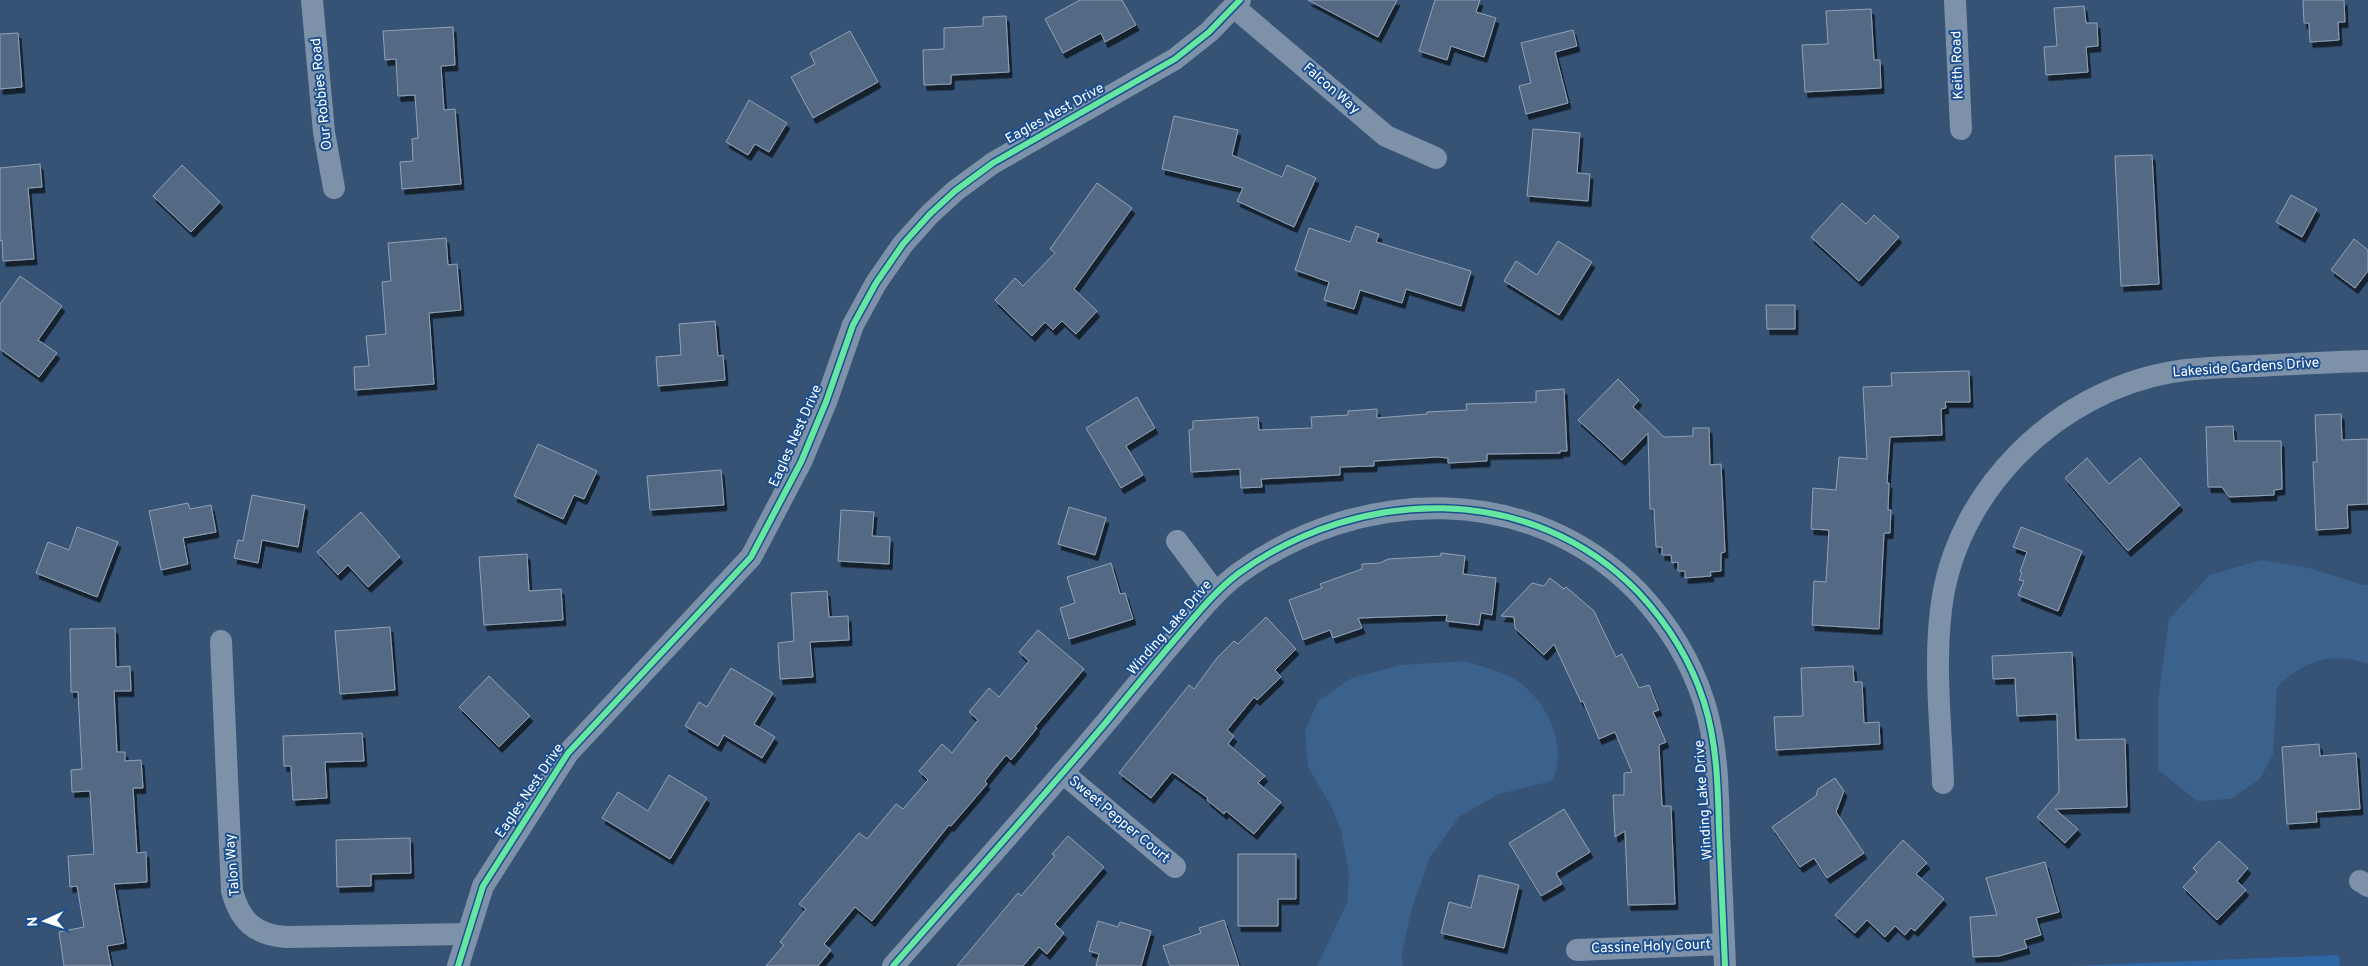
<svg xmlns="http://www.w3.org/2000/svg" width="2368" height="966" viewBox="0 0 2368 966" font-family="Overpass,sans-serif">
	<defs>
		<filter id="shadow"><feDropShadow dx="3" dy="5.5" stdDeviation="0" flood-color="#0009"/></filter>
	</defs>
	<rect width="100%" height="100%" fill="#365274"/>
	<polygon fill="#2f66a5" points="2339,955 2340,966 2070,966"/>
	<g fill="#3b618d">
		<path d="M2261 560 2309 568 2363 585H2368V664C2331 651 2305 661 2277 687L2273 755 2259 780 2230 799 2197 801 2158 770V700L2169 619 2210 575Z"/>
		<path d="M1465 661C1479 666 1508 673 1519 682 1549 705 1568 745 1552 781L1499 794 1459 817 1430 857 1412 908 1402 953 1403 966H1317L1347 903 1349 873 1341 830 1331 806 1308 767 1305 731 1318 701 1352 678 1401 665Z"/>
	</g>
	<g fill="#526984" stroke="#92a2b6" filter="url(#shadow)">
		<polygon points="1080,0 1122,0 1136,25 1105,42 1101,33 1063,53 1045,19"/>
		<polygon points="1308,0 1397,0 1378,37"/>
		<polygon points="1435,0 1480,0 1476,12 1496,18 1484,57 1451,46 1447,60 1419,51"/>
		<polygon points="2303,0 2344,0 2345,22 2338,22 2339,40 2310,42 2309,23 2304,23"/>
		<polygon points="2084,6 2086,23 2097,23 2098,46 2086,47 2088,72 2046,75 2044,47 2057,46 2054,8"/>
		<polygon points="1871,9 1874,60 1880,60 1881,88 1805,92 1802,45 1828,44 1826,11"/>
		<polygon points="1006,16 1009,72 951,75 951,84 924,85 923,50 944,49 944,28 983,26 983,17"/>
		<polygon points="453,27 455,65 441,66 444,110 455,109 461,184 402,189 400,162 413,161 412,139 418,138 415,95 398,96 396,59 385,60 383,31"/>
		<polygon points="1573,30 1577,46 1555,52 1568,103 1526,114 1519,86 1531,83 1521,43"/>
		<polygon points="850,31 878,82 813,118 791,77 815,64 810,53"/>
		<polygon points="18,33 22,87 0,89 0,34"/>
		<polygon points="749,100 787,123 769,152 755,144 748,155 726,142"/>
		<polygon points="1174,116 1238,130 1232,155 1282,177 1287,165 1316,178 1294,227 1237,201 1243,188 1162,169"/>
		<polygon points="1533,129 1580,133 1577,173 1590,174 1588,201 1527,196"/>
		<polygon points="2152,155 2159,284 2121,286 2115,156"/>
		<polygon points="40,164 42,187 28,188 34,259 3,261 2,240 0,241 0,168"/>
		<polygon points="182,165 220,202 191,232 153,196"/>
		<polygon points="1097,183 1132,208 1074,289 1097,311 1076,334 1062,321 1053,330 1045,322 1032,336 995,300 1015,278 1023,286 1055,253 1050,249"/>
		<polygon points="2291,195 2317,209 2302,237 2276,222"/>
		<polygon points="1842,203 1866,224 1874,215 1899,237 1859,281 1811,237"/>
		<polygon points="1356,226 1379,234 1376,242 1471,271 1461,306 1406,289 1402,303 1360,290 1354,309 1324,300 1329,282 1295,270 1309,228 1350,242"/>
		<polygon points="446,238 448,265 457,264 461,310 429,313 434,384 355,390 354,367 369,366 366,336 386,334 382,282 391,281 388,243"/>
		<polygon points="2354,239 2368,250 2368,271 2355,288 2331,270"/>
		<polygon points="1558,241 1592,262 1559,315 1504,281 1516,261 1537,275"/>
		<polygon points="20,276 62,306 38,340 57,353 39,377 0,349 0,304"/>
		<polygon points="1766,305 1795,305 1795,329 1767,329"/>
		<polygon points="715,321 718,356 723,355 725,380 658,386 656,357 681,355 679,324"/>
		<polygon points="1969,371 1970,402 1945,402 1946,408 1941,409 1942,435 1890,437 1887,483 1889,483 1888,510 1891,510 1890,533 1884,533 1879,629 1812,625 1814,581 1826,582 1829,530 1811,529 1813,488 1836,490 1839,457 1867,459 1863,387 1892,386 1891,373"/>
		<polygon points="1618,379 1639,400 1633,407 1664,437 1693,436 1693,428 1709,428 1710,465 1721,464 1725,552 1721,553 1721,571 1710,572 1711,576 1685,578 1685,571 1678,571 1678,562 1672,563 1671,555 1662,555 1662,547 1656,547 1654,509 1650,509 1648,433 1622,460 1578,420"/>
		<polygon points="1564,389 1567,451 1560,451 1560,453 1487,454 1487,461 1448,463 1448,458 1437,457 1374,461 1374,466 1340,467 1340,475 1261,479 1262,487 1241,488 1240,469 1191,472 1189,430 1193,429 1193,421 1258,417 1259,430 1312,428 1311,417 1348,415 1348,411 1377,409 1377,418 1427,414 1427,412 1467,410 1466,404 1536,402 1536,391"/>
		<polygon points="1137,397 1155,428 1126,446 1143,475 1121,488 1086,428"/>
		<polygon points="2341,414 2342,440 2368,439 2368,504 2347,505 2348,528 2316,530 2313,462 2317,462 2315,415"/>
		<polygon points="2233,426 2234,441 2281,441 2282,489 2274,490 2274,495 2229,497 2222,487 2208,487 2206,427"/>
		<polygon points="538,444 597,471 584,499 574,495 563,519 514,496"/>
		<polygon points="2087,458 2109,484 2140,458 2180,505 2128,551 2065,478"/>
		<polygon points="721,470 724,505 650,510 647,476"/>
		<polygon points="252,495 305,505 298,547 262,540 258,563 234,558 238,540 243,541"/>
		<polygon points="188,503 190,509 211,505 216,532 183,538 188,564 161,570 149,511"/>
		<polygon points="1069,507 1106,518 1095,555 1058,544"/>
		<polygon points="841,510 874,512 872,536 890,537 889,564 838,561"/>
		<polygon points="361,512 400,557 368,587 348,565 338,575 317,552"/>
		<polygon points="77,527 118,542 97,597 36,573 48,542 69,550"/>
		<polygon points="2021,527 2082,551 2058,611 2018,595 2024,581 2019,580 2022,573 2020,572 2027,552 2013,547"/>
		<polygon points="1441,553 1465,556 1463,574 1496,578 1492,615 1481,613 1479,625 1446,621 1447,615 1358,618 1362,628 1333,638 1330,630 1303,640 1289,600 1322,588 1320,584 1362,569 1362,564 1380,563 1388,559 1441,556"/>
		<polygon points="527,554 529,591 561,589 563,620 484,625 479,557"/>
		<polygon points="1111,563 1120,594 1125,593 1133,619 1069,639 1060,608 1075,603 1067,577"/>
		<polygon points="1550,578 1564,589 1566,587 1594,611 1616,657 1622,654 1639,688 1649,685 1659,710 1653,712 1666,742 1659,745 1662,806 1671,806 1675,904 1628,905 1625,831 1615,837 1613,795 1624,795 1624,773 1632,772 1615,732 1599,739 1583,701 1581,702 1554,644 1544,655 1515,628 1514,617 1501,616 1532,583 1544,586"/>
		<polygon points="827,591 829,617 848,616 849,640 810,642 813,677 780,679 778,643 794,641 791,593"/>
		<polygon points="1266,617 1296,649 1275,670 1281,677 1257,700 1254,697 1227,730 1234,736 1228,744 1265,776 1258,783 1281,802 1254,834 1226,811 1224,814 1207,800 1208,798 1172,772 1151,798 1119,773 1189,685 1194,689 1217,658 1234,641 1238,644"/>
		<polygon points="390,627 395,690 340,694 335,631"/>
		<polygon points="115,628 116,667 130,666 131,691 114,691 117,752 125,752 125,761 141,760 143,788 133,788 137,853 146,852 147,882 114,884 124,943 107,946 111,966 64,966 59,932 84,927 77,886 70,887 68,856 94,854 90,791 72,792 71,770 82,769 78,692 71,692 70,629"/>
		<polygon points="1038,630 1084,669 1035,727 1037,728 1011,760 1006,755 985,781 987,784 951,826 949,825 872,921 855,907 824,944 831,950 818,966 766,966 784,945 780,942 806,909 799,904 859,833 867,839 896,804 903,809 928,780 919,771 942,744 952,753 978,720 969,712 989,688 999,697 1029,661 1019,652"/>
		<polygon points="2072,652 2076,740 2125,739 2127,807 2055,809 2078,829 2065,843 2037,817 2059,792 2057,714 2017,716 2015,678 1993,679 1992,656"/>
		<polygon points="1853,666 1854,682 1862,682 1864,723 1879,722 1880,744 1776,750 1774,717 1803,716 1801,668"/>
		<polygon points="731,668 773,693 754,724 775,737 762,758 724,735 718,746 685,726 699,702 707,707"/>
		<polygon points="489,676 530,716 499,747 459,707"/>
		<polygon points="362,733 364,761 325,762 327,798 293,800 291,766 284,766 283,736"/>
		<polygon points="2319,744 2320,756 2356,753 2360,809 2316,812 2317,822 2287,824 2282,747"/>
		<polygon points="669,775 707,798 670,859 602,818 618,792 648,811"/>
		<polygon points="1835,778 1844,791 1836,812 1864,853 1827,878 1814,858 1800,867 1772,827 1816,796 1818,789"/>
		<polygon points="1564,809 1590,852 1556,873 1562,884 1541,896 1509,843"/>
		<polygon points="1068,836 1104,867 1055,924 1064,933 1047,954 1039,947 1023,966 957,966 1018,893 1021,896 1055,856 1052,854"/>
		<polygon points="410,838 411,873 371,874 371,886 337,887 336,840"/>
		<polygon points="1903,840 1927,863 1916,874 1944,899 1915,931 1911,928 1905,935 1895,926 1885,937 1867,920 1855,933 1835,915"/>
		<polygon points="2219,841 2248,868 2237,881 2246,890 2217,920 2183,887 2197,872 2193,868"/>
		<polygon points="1238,854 1296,854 1296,899 1278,899 1278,926 1238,926"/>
		<polygon points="2045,862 2059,912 2036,918 2041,935 2024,940 2027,948 1999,956 1973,957 1970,917 1997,915 1986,878"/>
		<polygon points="1479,875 1519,885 1504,948 1441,933 1449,902 1471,908"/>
		<polygon points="1224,920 1239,966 1170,966 1163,946 1201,933 1199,928"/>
		<polygon points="1098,921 1118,927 1120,922 1151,931 1141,966 1096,966 1099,954 1089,951"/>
	</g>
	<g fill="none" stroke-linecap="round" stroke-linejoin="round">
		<g stroke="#7d92a8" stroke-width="22">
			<polyline points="312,0 324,132 334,188"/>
			<polyline points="1955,0 1961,129"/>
			<polyline points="1234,7 1386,136 1436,158"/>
			<polyline points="1177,541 1215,592"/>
			<path d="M221 641 232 891C240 921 255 935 286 937L468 934"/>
			<polyline points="1063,773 1175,867"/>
			<path d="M1943 783C1941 726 1934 667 1941 610 1954 492 2056 392 2172 372 2199 367 2227 367 2255 366 2293 364 2330 362 2368 361"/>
			<polyline points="2360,881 2368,886"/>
			<polyline points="1577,950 1724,944"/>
			<polyline points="458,966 483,886 568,753 751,557 801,462 826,402 853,325 876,283 903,244 930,214 955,191 993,163 1175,59 1209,32 1240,0"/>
			<path d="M893 966C965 884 1038 803 1108 720 1131 692 1154 664 1178 636 1197 614 1215 591 1239 573 1360 486 1530 481 1638 592 1667 623 1691 661 1704 702 1717 743 1718 787 1719 830 1721 875 1723 921 1725 966"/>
		</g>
		<defs>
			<g id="cycleway">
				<polyline points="458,966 483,886 568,753 751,557 801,462 826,402 853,325 876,283 903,244 930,214 955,191 993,163 1175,59 1209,32 1240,0"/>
				<path d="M893 966C965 884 1038 803 1108 720 1131 692 1154 664 1178 636 1197 614 1215 591 1239 573 1360 486 1530 481 1638 592 1667 623 1691 661 1704 702 1717 743 1718 787 1719 830 1721 875 1723 921 1725 966"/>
			</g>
		</defs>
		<use href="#cycleway" stroke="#1b4f8f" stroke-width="9"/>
		<use href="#cycleway" stroke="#66e7a1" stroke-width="6"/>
	</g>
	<g text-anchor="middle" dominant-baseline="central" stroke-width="4" stroke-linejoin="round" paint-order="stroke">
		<g font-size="14" fill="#fff" stroke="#1b4f8f">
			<text transform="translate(1958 65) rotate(-92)">Keith Road</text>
			<text transform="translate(1331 89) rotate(41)">Falcon Way</text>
			<text transform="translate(322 94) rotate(-96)">Our Robbies Road</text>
			<text transform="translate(1055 114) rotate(-29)">Eagles Nest Drive</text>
			<text transform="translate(2246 368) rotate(-4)">Lakeside Gardens Drive</text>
			<text transform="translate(796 436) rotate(-66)">Eagles Nest Drive</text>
			<text transform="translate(1170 628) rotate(-49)">Winding Lake Drive</text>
			<text transform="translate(530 791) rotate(-56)">Eagles Nest Drive</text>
			<text transform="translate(1704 800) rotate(-94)">Winding Lake Drive</text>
			<text transform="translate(1119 820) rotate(40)">Sweet Pepper Court</text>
			<text transform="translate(233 865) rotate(-95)">Talon Way</text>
			<text transform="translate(1651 947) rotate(-2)">Cassine Holy Court</text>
		</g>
	</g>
	<g transform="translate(45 921) rotate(267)" stroke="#1b4f8f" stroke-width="4" paint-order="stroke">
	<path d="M0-4L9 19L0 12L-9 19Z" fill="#ffffff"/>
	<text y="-8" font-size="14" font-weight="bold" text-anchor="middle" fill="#ffffff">N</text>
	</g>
</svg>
